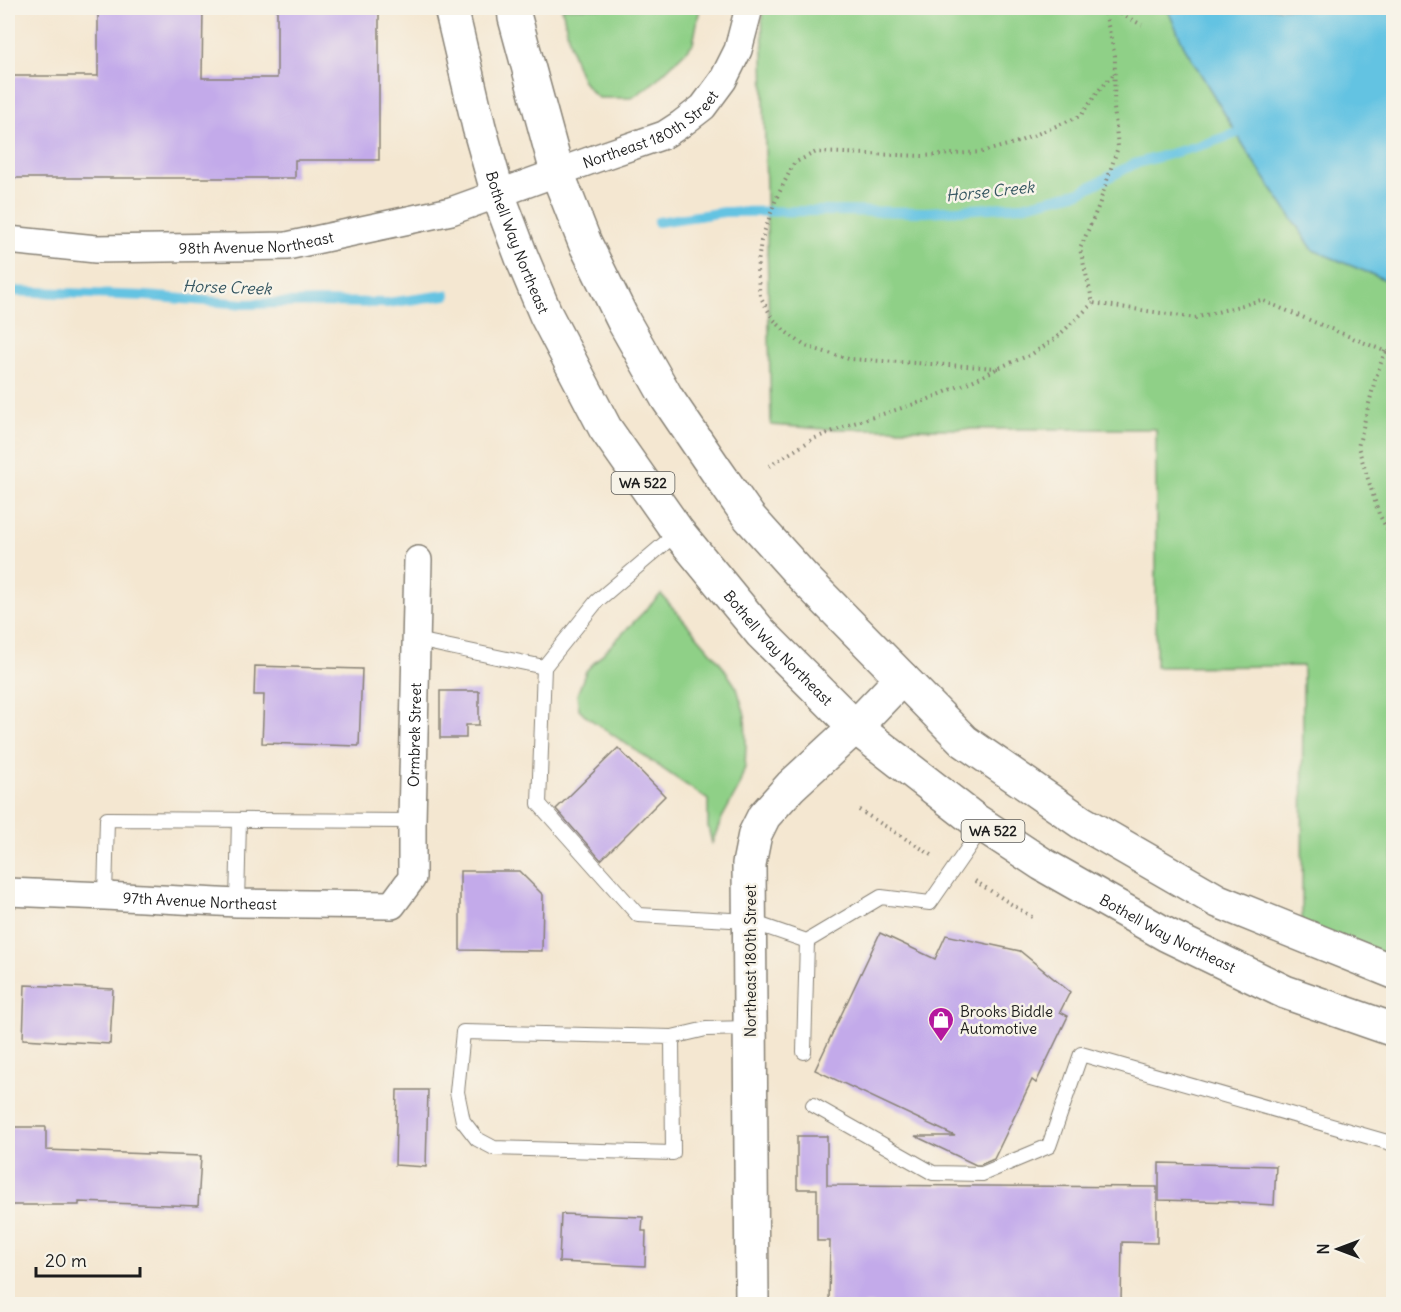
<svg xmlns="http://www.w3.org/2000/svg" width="1401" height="1312" viewBox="0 0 1401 1312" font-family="Delius,sans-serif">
	<rect width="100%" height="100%" fill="#f7f3e8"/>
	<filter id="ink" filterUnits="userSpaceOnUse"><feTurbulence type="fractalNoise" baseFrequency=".0167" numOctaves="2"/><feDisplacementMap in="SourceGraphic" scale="12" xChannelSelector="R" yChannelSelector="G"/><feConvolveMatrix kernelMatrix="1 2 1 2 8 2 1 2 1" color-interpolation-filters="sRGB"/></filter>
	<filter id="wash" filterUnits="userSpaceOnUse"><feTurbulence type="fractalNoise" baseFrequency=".008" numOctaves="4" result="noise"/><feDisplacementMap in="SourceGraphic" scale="24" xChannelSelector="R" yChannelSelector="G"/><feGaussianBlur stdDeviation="1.35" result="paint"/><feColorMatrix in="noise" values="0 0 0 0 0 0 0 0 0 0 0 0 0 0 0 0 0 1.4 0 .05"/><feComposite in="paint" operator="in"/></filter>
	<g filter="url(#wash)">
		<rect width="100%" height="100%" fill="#f4e7d1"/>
		<g fill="#8fd087" stroke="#567652" stroke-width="1.5">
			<path d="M562 8H700L693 44 653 83 632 98H598C594 94 588 89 585 84 573 65 567 30 562 8Z"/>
			<polygon points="762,8 1167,8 1184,46 1250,156 1313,250 1393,283 1393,972 1302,935 1303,666 1156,667 1156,429 824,429 771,425"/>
			<polygon points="661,594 719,661 737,688 745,715 746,744 745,767 738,789 722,818 712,843 708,827 708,800 587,717 579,709 577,695 586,671"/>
		</g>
		<polygon fill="#64c3e2" stroke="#40707f" stroke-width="1.5" points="1167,8 1393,8 1393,283 1313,250 1250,156 1184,46"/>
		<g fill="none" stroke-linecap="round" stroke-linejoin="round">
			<g stroke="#64c3e2" stroke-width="10">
				<polyline points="658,222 724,212 823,211 926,212 1022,206 1080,192 1134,164 1205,144 1249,129"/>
				<polyline points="8,291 146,296 244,304 318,302 387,303 446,295"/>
			</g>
		</g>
		<g id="blocks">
			<g fill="#c3aaea">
				<polygon points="98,8 203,8 202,78 277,78 277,8 379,8 379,160 295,160 295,178 8,178 8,76 98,76"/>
				<polygon points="255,666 362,669 359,746 262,743 264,695 254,695"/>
				<polygon points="440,691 479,691 479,725 466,725 466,738 440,738"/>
				<polygon points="618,748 665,796 601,860 556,809"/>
				<polygon points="460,871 519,871 543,895 542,951 460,950"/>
				<polygon points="880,933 935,959 946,935 1020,951 1070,992 1060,1012 1068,1016 1036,1083 1032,1080 994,1159 980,1165 976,1165 915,1136 955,1136 815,1070"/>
				<polygon points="25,985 113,989 110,1044 23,1039"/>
				<polygon points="397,1090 428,1090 426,1167 395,1165"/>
				<polygon points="8,1127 46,1127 46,1150 201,1156 198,1206 79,1202 79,1205 8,1205"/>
				<polygon points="797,1136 827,1136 827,1185 1157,1187 1157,1243 1122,1242 1121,1305 829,1305 830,1241 817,1241 817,1189 797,1189"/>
				<polygon points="1159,1163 1276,1166 1274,1205 1238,1203 1238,1202 1159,1200"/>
				<polygon points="561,1214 643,1217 642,1231 646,1231 645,1266 559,1262"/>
			</g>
		</g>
	</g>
	<g filter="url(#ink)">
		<use href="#blocks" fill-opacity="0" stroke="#888276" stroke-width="1.5"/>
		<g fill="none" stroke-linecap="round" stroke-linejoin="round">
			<defs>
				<g id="lane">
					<polyline points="417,640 544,667 597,601 678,532"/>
					<polyline points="544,667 539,804 638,915 749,921 807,941 881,897 930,903 984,825"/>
					<polyline points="105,896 107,819 412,821"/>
					<polyline points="237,903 239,820"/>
					<polyline points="672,1037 673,1153 494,1148 477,1139 463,1121 457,1092 463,1032 672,1037 706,1029 750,1028"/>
					<polyline points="804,1052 807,941"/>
					<polyline points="813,1105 933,1173 982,1174 1049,1146 1081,1054 1394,1144"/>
				</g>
				<g id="street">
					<path id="s1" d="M8 240 96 249 287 246 451 211 600 157 664 135 681 124 703 107 723 80 738 50 749 8"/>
					<path id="s2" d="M8 892 105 896 237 903 392 905 412 878V821L418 560"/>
				</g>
				<polyline id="secondary" points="752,1304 749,864 755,834 764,816 791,786 855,727 902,678"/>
				<g id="primary">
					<path id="s3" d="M451 8 479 127 498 194 522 258 546 315 605 428 678 532 761 633 855 727 975 820 1042 864 1167 935 1285 992 1394 1030"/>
					<polyline points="514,8 515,18 557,172 585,243 624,322 667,398 716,470 749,517 803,577 964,741 1081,822 1218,901 1394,972"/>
				</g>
			</defs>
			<use href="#lane" stroke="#888276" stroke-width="16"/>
			<use href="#street" stroke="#888276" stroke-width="30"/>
			<use href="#secondary" stroke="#888276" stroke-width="36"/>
			<use href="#primary" stroke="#888276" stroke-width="36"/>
			<g stroke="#888276" stroke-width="4" stroke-dasharray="1.5 4.5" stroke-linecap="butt">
				<polyline points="1104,8 1115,56 1114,108 1118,147 1099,205 1080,249 1093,303 1195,318 1261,300 1394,355"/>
				<polyline points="1110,8 1142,25"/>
				<polyline points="1385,351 1375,380 1358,447 1379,514 1394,542"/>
				<polyline points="998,368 849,359 805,346 786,332 773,319 760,296 757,270 761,241 776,199 794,163 816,152 923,156 982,152 1018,142 1080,116 1103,85 1115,73"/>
				<polyline points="769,466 813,439 851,424 924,401 981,377 998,368 1032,354 1056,338 1093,303"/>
				<polyline points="859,810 932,855"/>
				<polyline points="975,881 1035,919"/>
			</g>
			<use href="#lane" stroke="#fff" stroke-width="14"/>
			<use href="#street" stroke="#fff" stroke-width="27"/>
			<use href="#secondary" stroke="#fff" stroke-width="33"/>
			<use href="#primary" stroke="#fff" stroke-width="33"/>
		</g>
	</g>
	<defs>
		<symbol id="shop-pin" viewBox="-11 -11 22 30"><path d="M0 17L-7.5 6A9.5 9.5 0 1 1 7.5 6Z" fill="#b5179e" stroke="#f7f3e8"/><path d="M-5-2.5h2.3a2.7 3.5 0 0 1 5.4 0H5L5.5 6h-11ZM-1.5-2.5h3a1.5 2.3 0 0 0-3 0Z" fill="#fff"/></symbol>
	</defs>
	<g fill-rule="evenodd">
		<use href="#shop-pin" x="926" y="1005" width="30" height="40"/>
	</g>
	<g text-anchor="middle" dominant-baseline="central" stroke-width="5" stroke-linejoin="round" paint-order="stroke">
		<g fill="#f7f3e8" stroke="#5e5c59" stroke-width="1.5">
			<rect x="611.5" y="472" width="63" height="22" rx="4.5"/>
			<rect x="961.5" y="820" width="63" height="22" rx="4.5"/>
		</g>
		<g font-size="14" font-weight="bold" fill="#1c1c1c">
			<text x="643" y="483">WA 522</text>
			<text x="993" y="831">WA 522</text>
		</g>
		<g font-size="15" fill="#1c1c1c" stroke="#f7f3e8">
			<text stroke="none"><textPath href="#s1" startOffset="664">Northeast 180th Street</textPath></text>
			<text stroke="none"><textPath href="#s1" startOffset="249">98th Avenue Northeast</textPath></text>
			<text stroke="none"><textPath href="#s3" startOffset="244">Bothell Way Northeast</textPath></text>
			<text stroke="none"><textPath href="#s3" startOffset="730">Bothell Way Northeast</textPath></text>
			<text stroke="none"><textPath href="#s2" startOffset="561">Ormbrek Street</textPath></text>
			<text stroke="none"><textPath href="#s2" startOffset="192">97th Avenue Northeast</textPath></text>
			<text stroke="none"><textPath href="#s3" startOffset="1216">Bothell Way Northeast</textPath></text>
			<text transform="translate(750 961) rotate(-90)">Northeast 180th Street</text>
		</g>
		<g font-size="15" fill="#1c1c1c" stroke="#f7f3e8" text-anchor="start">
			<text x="960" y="1011">Brooks Biddle<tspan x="960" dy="17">Automotive</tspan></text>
		</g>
		<g font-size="16" font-style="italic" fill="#355661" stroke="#f7f3e8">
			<text transform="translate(990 191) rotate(-6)">Horse Creek</text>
			<text transform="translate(227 287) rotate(2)">Horse Creek</text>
		</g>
	</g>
	<rect width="1401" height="1312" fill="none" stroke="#f7f3e8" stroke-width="30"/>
	<g transform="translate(1338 1249) rotate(270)" stroke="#f7f3e8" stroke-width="4.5" paint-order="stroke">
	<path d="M0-4.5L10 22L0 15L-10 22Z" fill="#1c1c1c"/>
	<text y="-9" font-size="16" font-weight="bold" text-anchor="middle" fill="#1c1c1c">N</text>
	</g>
	<path d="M36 1267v9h104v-9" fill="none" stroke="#1c1c1c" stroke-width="3"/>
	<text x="45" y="1267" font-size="18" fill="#1c1c1c" stroke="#f7f3e8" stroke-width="4.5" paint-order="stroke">20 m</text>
</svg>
